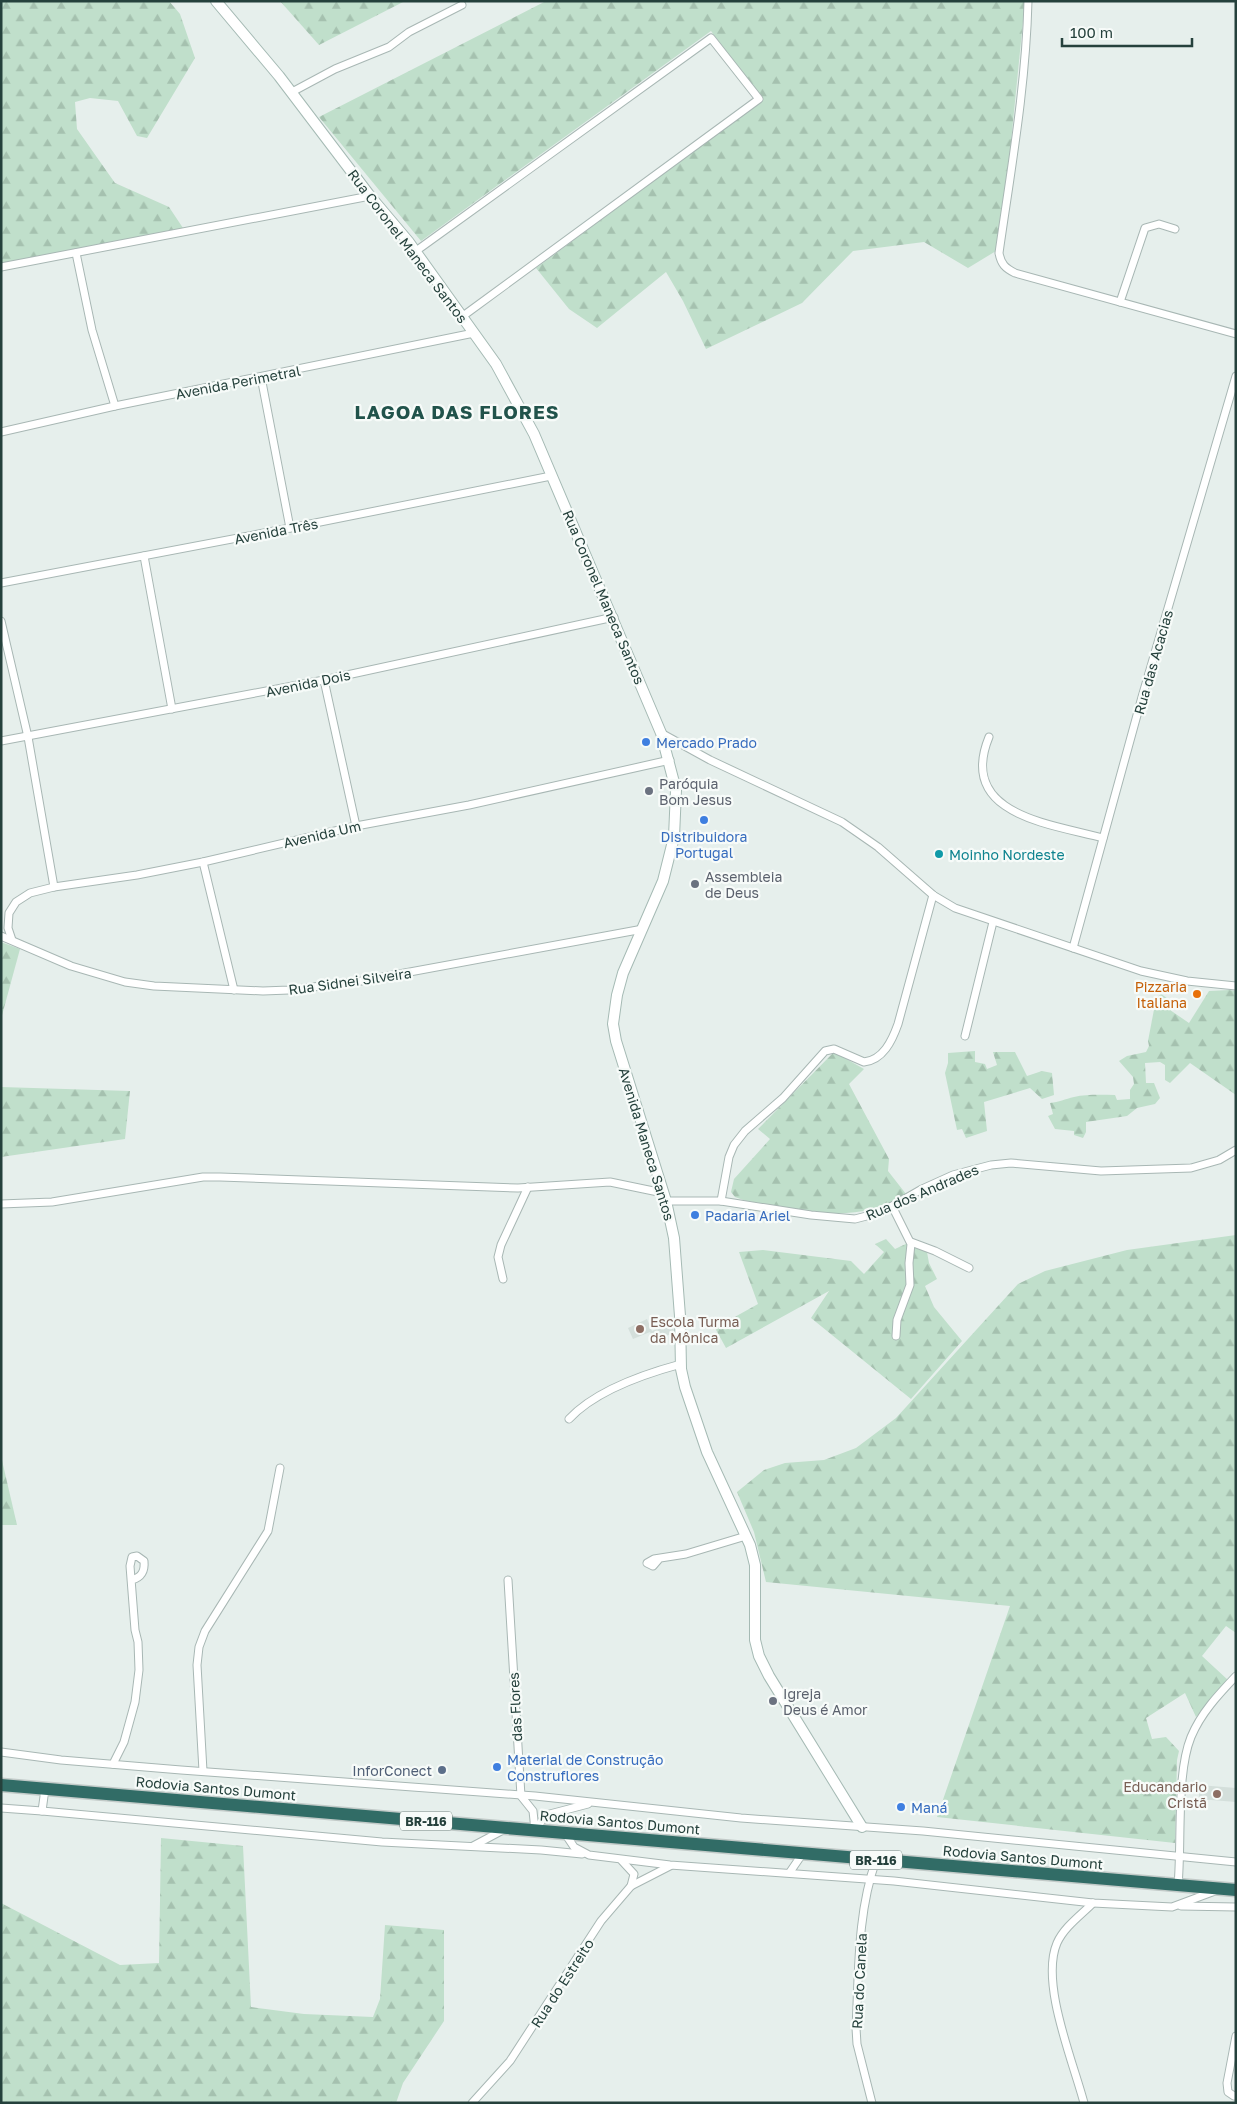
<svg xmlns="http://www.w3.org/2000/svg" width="1237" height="2104" viewBox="0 0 1237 2104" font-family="'Golos Text',sans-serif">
	<defs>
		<pattern id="forest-firs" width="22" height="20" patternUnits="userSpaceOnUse" patternTransform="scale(1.25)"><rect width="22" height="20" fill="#c0dfcb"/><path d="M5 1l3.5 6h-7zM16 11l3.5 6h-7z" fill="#a5c1af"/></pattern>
	</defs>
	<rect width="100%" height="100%" fill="#e6efec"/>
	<g fill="#d4dfdb">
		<polygon points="647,1319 652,1331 670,1323 675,1332 655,1341 650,1332 633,1339 628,1328"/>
		<polygon points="1199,1785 1236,1788 1236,1802 1199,1799"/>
	</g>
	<g fill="url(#forest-firs)">
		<polygon points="1,1 169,1 180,14 195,58 147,138 137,136 118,101 90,98 75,102 77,129 115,183 169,207 183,228 1,266"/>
		<polygon points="280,1 405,1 319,45"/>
		<polygon points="546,1 1025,1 1005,202 996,251 968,268 924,242 853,251 802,303 706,349 683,301 666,272 597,328 569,309 536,268 763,100 711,31 421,241 319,117"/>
		<polygon points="1,942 20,949 1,1019"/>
		<path d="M1229 990 1236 991V1095L1190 1063 1170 1083 1165 1080V1065L1160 1062 1145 1063 1146 1083H1154L1160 1098 1155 1104 1137 1108 1127 1116 1086 1122V1132L1083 1138 1074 1135V1131L1055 1129 1048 1116 1053 1114 1050 1103C1059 1102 1065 1099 1074 1097 1087 1094 1102 1095 1115 1095L1117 1100 1130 1099V1090L1134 1084 1133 1077 1119 1061 1127 1056 1146 1052 1149 1046 1148 1041 1156 999 1161 994 1167 998 1170 1010 1189 1023 1209 991Z"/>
		<polygon points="975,1051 975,1062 985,1064 987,1069 997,1065 993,1052 1015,1052 1027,1076 1042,1071 1052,1073 1054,1095 1042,1099 1030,1088 984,1102 987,1131 966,1138 962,1129 957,1130 945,1073 948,1063 948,1053"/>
		<path d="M834 1052 864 1069 849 1084 889 1159 888 1171 906 1194C855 1227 802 1209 746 1201L735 1197 731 1192 734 1179 770 1139 758 1129Z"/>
		<polygon points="1,1087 130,1091 125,1139 1,1157"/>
		<polygon points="1236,1235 1236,1633 1226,1626 1202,1656 1228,1680 1196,1717 1185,1693 1146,1718 1152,1739 1166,1737 1179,1751 1177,1760 1175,1843 937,1817 1010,1606 766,1582 754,1532 737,1492 764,1470 785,1463 824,1460 856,1448 896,1418 1018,1284 1045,1271 1127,1250"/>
		<polygon points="886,1239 895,1249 910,1242 927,1252 929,1263 937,1279 925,1286 934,1307 962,1341 911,1399 811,1318 829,1291 726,1348 715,1328 758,1304 739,1252 763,1250 851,1261 864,1274 884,1252 875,1244"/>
		<polygon points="1,1456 17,1525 1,1525"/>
		<polygon points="161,1838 243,1846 251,2007 304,2014 373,2017 380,1999 385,1925 444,1930 444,2021 403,2083 396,2103 1,2103 1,1903 120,1965 159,1963"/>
	</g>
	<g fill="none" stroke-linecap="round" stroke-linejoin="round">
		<defs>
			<g id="street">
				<path d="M1028 1C1026 86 1011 169 999 253 1001 264 1005 268 1015 273L1236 334"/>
				<polyline points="292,92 335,69 389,47 409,32 462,5"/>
				<polyline points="416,251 711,38 759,99 463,316"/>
				<polyline points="76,253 92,330 115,406"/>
				<polyline points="1,267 370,196"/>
				<polyline points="1120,302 1145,228 1159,224 1175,229"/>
				<polyline points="261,377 290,528"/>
				<polyline points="1,432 115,406 474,333"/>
				<polyline points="144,556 172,709"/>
				<polyline points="1,583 290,528 551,476"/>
				<polyline points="1,621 28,737 54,887"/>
				<polyline points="324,680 356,826"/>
				<polyline points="661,733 710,760 842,822 878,847 933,895 955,908 1141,971 1187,981 1236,986"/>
				<path d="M989 737C957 815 1051 824 1103 838"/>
				<polyline points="1,741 324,680 614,617"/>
				<polyline points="203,862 234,990"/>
				<polyline points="1,936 71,966 125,982 154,986 263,991 289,990 361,981 643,929"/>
				<polyline points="12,940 8,928 9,913 16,902 30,893 54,887 137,875 203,862 356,826 469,805 670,760"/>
				<polyline points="1073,948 1142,697 1236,376"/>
				<polyline points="965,1036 993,922"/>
				<polyline points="666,1201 721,1201 811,1215 855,1219 882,1212 922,1189 953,1175 991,1165 1011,1163 1101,1171 1191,1168 1219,1160 1236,1150"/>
				<path d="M721 1201 729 1157 734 1145 745 1131 783 1098 825 1051 834 1049 864 1062C883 1060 892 1041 898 1024L933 895"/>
				<polyline points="1,1204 52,1202 203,1177 220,1177 518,1188 610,1182 663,1193"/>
				<polyline points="892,1206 911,1244 909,1263 910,1285 897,1320 896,1336"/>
				<polyline points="911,1242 935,1251 969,1268"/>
				<polyline points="503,1279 498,1257 501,1245 528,1187"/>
				<path d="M569 1419C595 1391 644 1374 681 1364"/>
				<polyline points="659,1559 653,1566 647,1563 654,1559 686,1554 746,1536"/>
				<polyline points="508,1580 521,1796 533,1811 535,1830"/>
				<polyline points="1,1752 61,1760 181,1770 535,1796 741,1818 923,1831 1236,1862"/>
				<path d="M113 1764 124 1742 135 1702 139 1670 138 1642 135 1630 130 1566 132 1557 137 1556 144 1561C145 1571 142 1577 132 1580"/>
				<polyline points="203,1771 197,1665 199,1647 205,1631 268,1531 280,1468"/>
				<polyline points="1,1808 42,1811 45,1789"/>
				<polyline points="42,1811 382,1842 541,1850 582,1854"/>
				<polyline points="535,1830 546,1815 588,1804"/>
				<polyline points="564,1832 574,1847 589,1855 670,1865 894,1881 1093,1903 1172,1907 1215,1891"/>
				<polyline points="473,1846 505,1829"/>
				<polyline points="790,1872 803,1853"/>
				<path d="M1178 1885C1182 1843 1176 1774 1191 1737 1201 1713 1218 1695 1236 1676"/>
				<polyline points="631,1886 670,1866"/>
				<polyline points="1181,1906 1236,1907"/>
				<polyline points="1234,2096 1228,2092 1227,2083 1236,2036"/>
				<polyline points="472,2103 510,2061 601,1921 631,1886 634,1874 622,1861"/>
				<path d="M872 2103 857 2044 856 2028C859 1971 857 1914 876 1860"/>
				<path d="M1084 2103C1073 2061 1040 1983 1057 1943 1064 1927 1081 1915 1093 1903"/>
			</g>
			<polyline id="secondary" points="216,1 279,76 370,196 408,241 496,364 534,434 661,733 676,790 674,837 663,881 623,973 617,995 613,1024 616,1041 666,1201 674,1238 680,1316 681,1369 685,1387 707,1452 750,1545 755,1565 755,1640 759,1656 769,1676 862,1827"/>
			<polyline id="highway" points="1,1785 1236,1890"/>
		</defs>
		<use href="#street" stroke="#a8b7b4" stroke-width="9"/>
		<use href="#secondary" stroke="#a5bab4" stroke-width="12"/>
		<use href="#highway" stroke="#c2cac8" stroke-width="15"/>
		<use href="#street" stroke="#fff" stroke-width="7"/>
		<use href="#secondary" stroke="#fff" stroke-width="10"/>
		<use href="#highway" stroke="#316c66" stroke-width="12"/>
	</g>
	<g fill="#3f7fe0" stroke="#f7fbf9" stroke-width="2">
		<circle cx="646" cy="742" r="5"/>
		<circle cx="704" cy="820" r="5"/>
		<circle cx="695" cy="1215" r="5"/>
		<circle cx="497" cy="1767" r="5"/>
		<circle cx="901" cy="1807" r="5"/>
	</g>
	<g fill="#6b7280" stroke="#f7fbf9" stroke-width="2">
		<circle cx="649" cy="791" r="5"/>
		<circle cx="695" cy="884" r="5"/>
		<circle cx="773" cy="1701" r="5"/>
	</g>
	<circle fill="#0f9aa8" stroke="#f7fbf9" stroke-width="2" cx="939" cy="854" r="5"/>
	<circle fill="#e8710a" stroke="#f7fbf9" stroke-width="2" cx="1197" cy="994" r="5"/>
	<g fill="#8d6e63" stroke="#f7fbf9" stroke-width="2">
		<circle cx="640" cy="1329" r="5"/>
		<circle cx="1217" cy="1794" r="5"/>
	</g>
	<circle fill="#5c6f8a" stroke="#f7fbf9" stroke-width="2" cx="442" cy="1770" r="5"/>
	<g text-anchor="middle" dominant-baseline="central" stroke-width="4.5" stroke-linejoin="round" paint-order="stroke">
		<g fill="#f7fbf9" stroke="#647975" stroke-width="1">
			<rect x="400" y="1811.5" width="52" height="19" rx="4"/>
			<rect x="850" y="1850.5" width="52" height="19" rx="4"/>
		</g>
		<g font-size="12" font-weight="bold" fill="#25413c">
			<text x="426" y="1821">BR-116</text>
			<text x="876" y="1860">BR-116</text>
		</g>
		<g font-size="14" fill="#25413c" stroke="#f7fbf9">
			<text transform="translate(408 246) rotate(53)">Rua Coronel Maneca Santos</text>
			<text transform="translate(238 382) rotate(-11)">Avenida Perimetral</text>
			<text transform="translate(276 531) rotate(-11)">Avenida Três</text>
			<text transform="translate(604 597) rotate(67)">Rua Coronel Maneca Santos</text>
			<text transform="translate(1153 662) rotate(-74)">Rua das Acacias</text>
			<text transform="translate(308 683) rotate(-12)">Avenida Dois</text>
			<text transform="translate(322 834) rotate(-13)">Avenida Um</text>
			<text transform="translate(350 981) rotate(-8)">Rua Sidnei Silveira</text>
			<text transform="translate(647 1144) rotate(73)">Avenida Maneca Santos</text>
			<text transform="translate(922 1192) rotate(-23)">Rua dos Andrades</text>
			<text transform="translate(515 1707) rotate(-93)">das Flores</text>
			<text transform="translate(216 1788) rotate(5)">Rodovia Santos Dumont</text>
			<text transform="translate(620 1822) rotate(5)">Rodovia Santos Dumont</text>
			<text transform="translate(1023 1857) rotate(5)">Rodovia Santos Dumont</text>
			<text transform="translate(859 1981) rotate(-87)">Rua do Canela</text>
			<text transform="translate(562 1983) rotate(-57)">Rua do Estreito</text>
		</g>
		<g font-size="14" fill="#366cbe" stroke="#f7fbf9" text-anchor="start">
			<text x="656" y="742">Mercado Prado</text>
			<text x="704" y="836" text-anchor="middle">Distribuidora<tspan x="704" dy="16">Portugal</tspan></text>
			<text x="705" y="1215">Padaria Ariel</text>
			<text x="507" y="1759">Material de Construção<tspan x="507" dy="16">Construflores</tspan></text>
			<text x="911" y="1807">Maná</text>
		</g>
		<g font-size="14" fill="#5b616d" stroke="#f7fbf9" text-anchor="start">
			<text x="659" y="783">Paróquia<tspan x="659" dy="16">Bom Jesus</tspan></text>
			<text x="705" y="876">Assembleia<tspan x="705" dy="16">de Deus</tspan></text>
			<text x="783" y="1693">Igreja<tspan x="783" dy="16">Deus é Amor</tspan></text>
		</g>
		<g font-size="14" fill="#0d838f" stroke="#f7fbf9" text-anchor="start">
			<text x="949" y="854">Moinho Nordeste</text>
		</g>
		<g font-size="14" fill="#c56008" stroke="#f7fbf9" text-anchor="end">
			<text x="1187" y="986">Pizzaria<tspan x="1187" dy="16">Italiana</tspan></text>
		</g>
		<g font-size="14" fill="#785e54" stroke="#f7fbf9" text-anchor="start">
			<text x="650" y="1321">Escola Turma<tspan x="650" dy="16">da Mônica</tspan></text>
			<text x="1207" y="1786" text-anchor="end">Educandario<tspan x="1207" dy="16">Cristã</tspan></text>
		</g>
		<g font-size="14" fill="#4e5e75" stroke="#f7fbf9" text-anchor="end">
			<text x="432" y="1770">InforConect</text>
		</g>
		<g font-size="19" font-weight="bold" letter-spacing="1" fill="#21534b" stroke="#f7fbf9">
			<text x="457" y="411">LAGOA DAS FLORES</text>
		</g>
	</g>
	<rect width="1237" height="2104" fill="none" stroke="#25413c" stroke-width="5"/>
	<path d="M1062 38v8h130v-8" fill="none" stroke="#25413c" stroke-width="2.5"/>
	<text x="1070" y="38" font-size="15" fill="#25413c" stroke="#f7fbf9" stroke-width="4" paint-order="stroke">100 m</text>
</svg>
